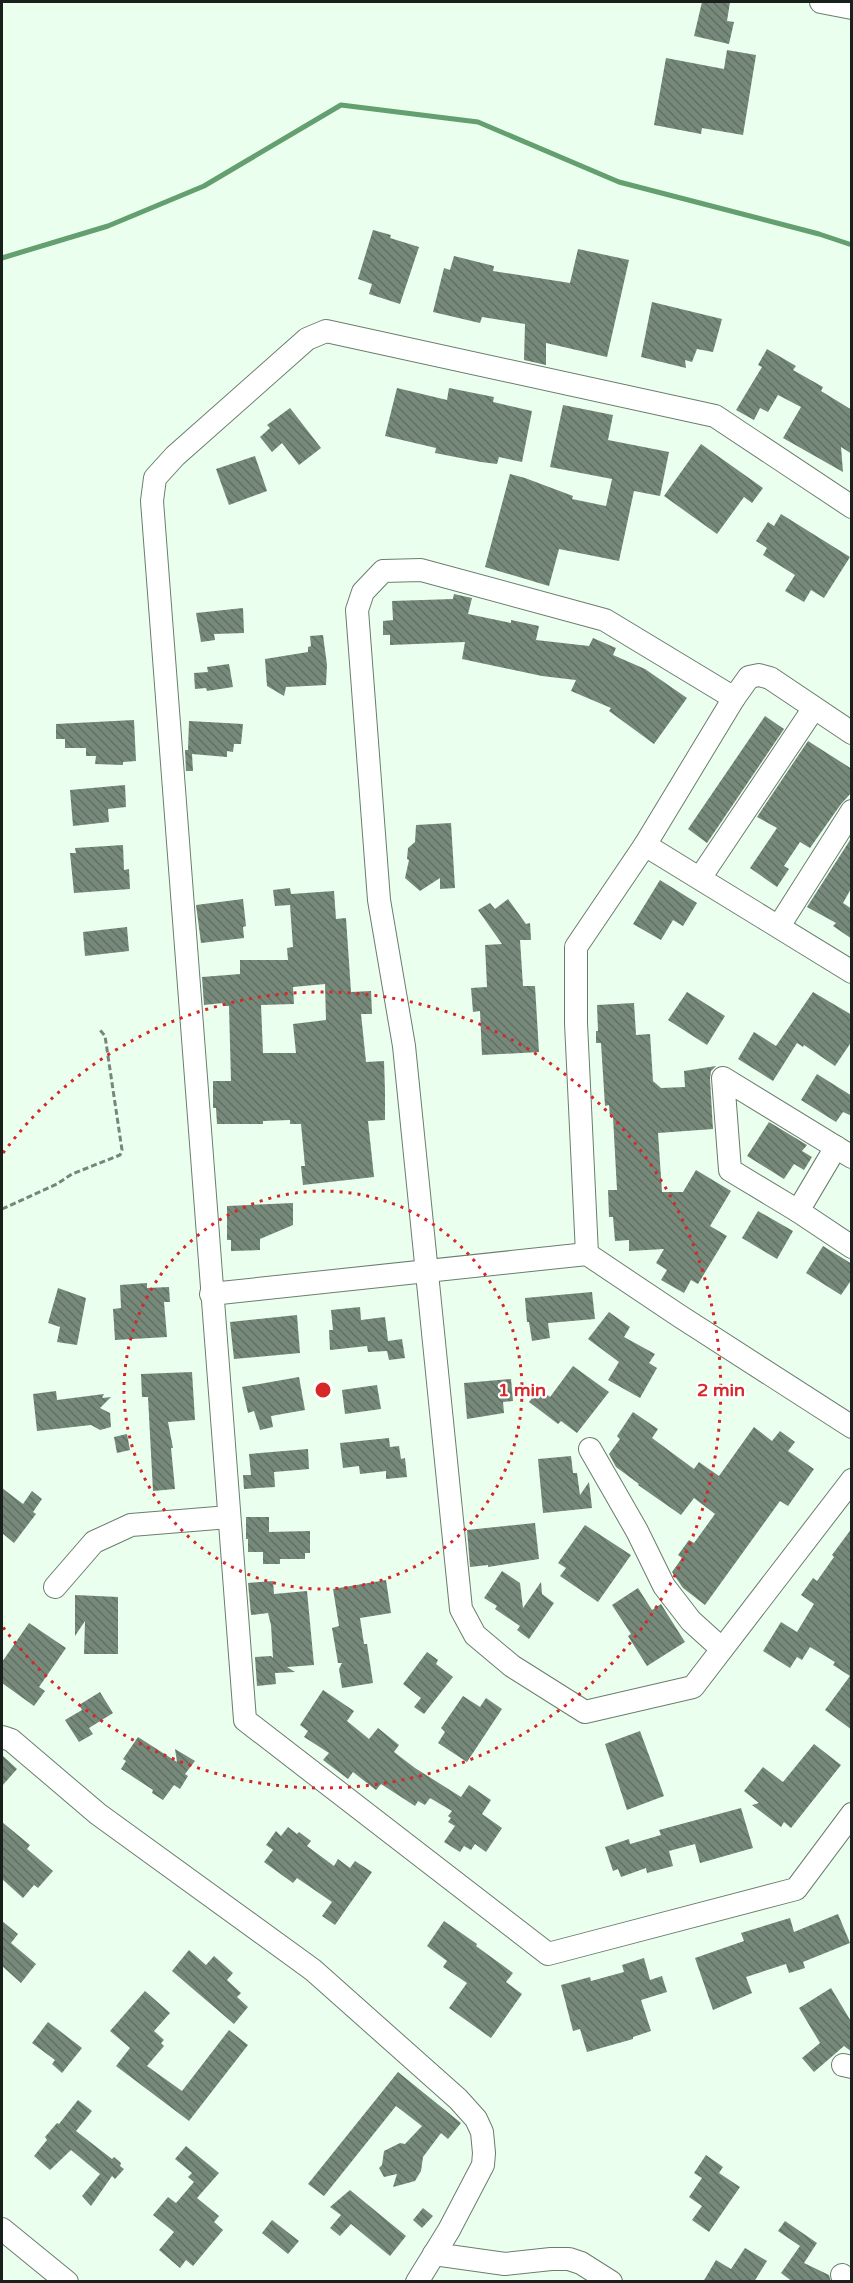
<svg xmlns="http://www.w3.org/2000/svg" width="853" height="2283" viewBox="0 0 853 2283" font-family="'Varela Round',sans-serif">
	<defs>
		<pattern id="building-back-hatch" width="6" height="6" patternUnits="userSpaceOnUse" patternTransform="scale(1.5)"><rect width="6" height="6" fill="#77897a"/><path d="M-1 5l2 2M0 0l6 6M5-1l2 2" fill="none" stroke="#617063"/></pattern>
	</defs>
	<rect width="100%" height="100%" fill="#ebffee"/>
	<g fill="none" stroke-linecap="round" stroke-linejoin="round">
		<polyline stroke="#649f70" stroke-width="5" points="2,258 108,226 204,186 341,105 478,122 619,182 819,234 852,245"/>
	</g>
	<g fill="url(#building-back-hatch)" fill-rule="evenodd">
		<polygon points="702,2 730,2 727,21 734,22 729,44 694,36"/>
		<polygon points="727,50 756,55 743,135 702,128 701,134 654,125 666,58 724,69"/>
		<polygon points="373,230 391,235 390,238 419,247 400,304 369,294 372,284 358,279"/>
		<polygon points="578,249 629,260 607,357 546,343 546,365 524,360 525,324 482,317 480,323 433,312 444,268 450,270 454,256 494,266 493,271 570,283"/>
		<polygon points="652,302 722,319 713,352 697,349 692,362 685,360 686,368 641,357"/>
		<polygon points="767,349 796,366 793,370 823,387 821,391 852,410 852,454 841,447 843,472 783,438 801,407 778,395 768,412 760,408 754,420 736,410 762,367 758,365"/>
		<polygon points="397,388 447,400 449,388 494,397 493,402 532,411 522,462 499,457 497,464 481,462 435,453 436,448 385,436"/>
		<polygon points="563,405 613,415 608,440 669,452 660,496 634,491 619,561 559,549 549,586 485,567 510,474 525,478 573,496 572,499 606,506 612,479 550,467"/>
		<polygon points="290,408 321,448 299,465 282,443 272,452 260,437 270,428 267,425"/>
		<polygon points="701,444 763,488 752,503 744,497 717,534 664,496"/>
		<polygon points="255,456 267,491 229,505 216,469"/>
		<polygon points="781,514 850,557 824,598 811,590 804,602 785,591 795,575 763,555 767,548 756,541 768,522 774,526"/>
		<polygon points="454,594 472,598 468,614 511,623 511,620 539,626 536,640 589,646 593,638 616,648 613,655 645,669 687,698 654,744 609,711 611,708 571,691 576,680 542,676 462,659 465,642 390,645 390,635 383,635 383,621 393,620 392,601 453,599"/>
		<polygon points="243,608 244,633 214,634 215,640 201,642 196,613"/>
		<polygon points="323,635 327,665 326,685 286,687 284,696 267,686 265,659 308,652 308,647 311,646 310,636"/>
		<polygon points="229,664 233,687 207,691 206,688 195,689 194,673 208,672 207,667"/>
		<polygon points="765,716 784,729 707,843 688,829"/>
		<polygon points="134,720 136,761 123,762 123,765 95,764 96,756 86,756 86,748 65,748 65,739 56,739 56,724"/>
		<polygon points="189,721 243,724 241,744 234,744 233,752 227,751 227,757 192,754 193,771 186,771 185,750 188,750"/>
		<polygon points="808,741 852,769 852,792 841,804 810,848 800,842 784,866 789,869 777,887 750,868 777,828 757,817"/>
		<polygon points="125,785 126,807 108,809 109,822 73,826 70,790"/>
		<polygon points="451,823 455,888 440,889 440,878 420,891 405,878 409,860 407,859 408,848 415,842 416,825"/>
		<polygon points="852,837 852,887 843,903 852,909 852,939 833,926 836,923 807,907"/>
		<polygon points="123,845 124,870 129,869 130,889 74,893 70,853 76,853 75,848"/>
		<polygon points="660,880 697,903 683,926 673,920 661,940 633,924"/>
		<path d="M290 888 291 894 334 891 336 919 346 918 351 992 371 991 372 1014H361L366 1062 384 1061 385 1091V1120L368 1121 374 1177 303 1185 301 1166H305L301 1124H290V1120L263 1121V1124H217L216 1108H213V1081H231L229 1006H223V1003L204 1005 202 977 240 974V960H288L287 948 293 947 290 905 275 906 273 890ZM325 984 326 1020 293 1024 296 1053H263L261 1005 294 1004 293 987Z"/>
		<polygon points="243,899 246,926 243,927 244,938 201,943 196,905"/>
		<polygon points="508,899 526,924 530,923 531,940 520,940 523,986 535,986 539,1052 482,1055 480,1011 473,1012 471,988 487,987 485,945 502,944 478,910 490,903 495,909"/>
		<polygon points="127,927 129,951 85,956 83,932"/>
		<polygon points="687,992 725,1016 707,1045 668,1020"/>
		<polygon points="813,992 852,1015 852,1041 835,1066 804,1045 803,1047 797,1043 773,1081 738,1059 754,1032 776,1046"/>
		<polygon points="634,1003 636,1035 650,1034 653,1081 661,1088 685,1087 684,1071 716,1066 711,1071 710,1079 713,1129 658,1133 662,1192 683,1192 696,1170 731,1191 710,1226 727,1236 698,1284 691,1280 684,1293 661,1280 667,1270 656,1263 664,1249 629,1251 629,1240 615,1241 613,1217 609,1217 608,1190 617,1190 613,1117 610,1117 609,1105 605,1106 601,1043 596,1043 596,1031 598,1031 597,1005"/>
		<polygon points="817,1074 852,1096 852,1116 843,1112 836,1122 801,1100"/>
		<polygon points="769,1122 807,1145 802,1151 812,1157 804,1170 794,1164 784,1179 747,1156"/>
		<polygon points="293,1203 293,1225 260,1239 260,1250 231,1251 231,1240 227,1240 227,1206"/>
		<polygon points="758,1211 793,1231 777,1259 742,1238"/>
		<polygon points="823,1246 852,1264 852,1279 841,1295 806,1273"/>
		<polygon points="147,1283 147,1288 169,1287 170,1302 164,1302 167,1337 115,1340 113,1309 121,1308 120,1285"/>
		<polygon points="58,1288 86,1298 77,1345 57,1342 60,1327 48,1323"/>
		<polygon points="592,1292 595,1319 548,1323 550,1338 532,1341 529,1322 527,1322 525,1298"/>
		<polygon points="360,1307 361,1320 385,1317 388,1341 402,1339 405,1358 389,1360 387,1351 368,1352 367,1346 330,1350 329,1330 333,1330 331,1310"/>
		<polygon points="609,1312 630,1327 624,1337 655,1354 649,1363 657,1368 640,1398 608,1380 619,1362 588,1339"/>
		<polygon points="297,1315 300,1353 234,1359 230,1322"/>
		<polygon points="573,1366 609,1392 577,1433 561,1421 558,1424 529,1402 539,1389 550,1397"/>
		<polygon points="192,1372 195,1420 168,1422 173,1448 171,1448 175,1489 153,1491 148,1397 142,1397 141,1374"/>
		<polygon points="299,1377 305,1410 271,1416 273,1427 260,1430 254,1411 248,1413 242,1387"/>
		<polygon points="511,1379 513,1401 503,1402 504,1413 467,1419 464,1383"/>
		<polygon points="377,1385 381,1409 345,1414 342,1390"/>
		<polygon points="56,1391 57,1400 104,1394 102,1398 111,1397 100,1408 110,1413 111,1427 100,1430 91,1425 37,1431 33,1394"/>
		<polygon points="633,1412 658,1429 652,1438 694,1469 699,1462 719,1476 754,1427 772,1441 780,1431 795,1442 788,1451 814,1469 788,1506 780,1501 705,1605 683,1588 672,1572 682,1558 678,1555 689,1540 694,1543 715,1514 694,1498 681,1515 638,1485 639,1484 616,1467 609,1454 620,1439 617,1436"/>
		<polygon points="127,1434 130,1450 117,1453 114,1437"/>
		<polygon points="389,1438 390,1447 399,1446 401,1459 405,1458 407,1477 386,1479 386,1471 360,1474 359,1466 343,1468 340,1443"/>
		<polygon points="308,1449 309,1469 274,1472 275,1487 244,1489 243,1475 251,1475 249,1454"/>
		<polygon points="571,1456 573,1473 577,1473 580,1495 589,1482 592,1508 543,1513 538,1459"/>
		<polygon points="2,1488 23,1504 32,1491 42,1499 33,1512 36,1514 14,1543 2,1533"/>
		<polygon points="246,1517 269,1517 269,1532 310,1531 310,1553 305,1553 305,1559 280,1559 280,1564 263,1564 263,1552 248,1552 248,1539 246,1539"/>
		<polygon points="535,1523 539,1559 488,1567 488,1565 470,1567 467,1530"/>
		<polygon points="585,1525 631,1555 598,1602 560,1576 566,1568 558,1563"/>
		<polygon points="852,1528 852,1730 825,1710 850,1676 833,1665 835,1662 810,1647 802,1660 797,1657 790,1668 763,1651 781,1622 797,1632 814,1604 801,1595 813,1578 817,1581 834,1557 832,1555"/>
		<polygon points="502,1571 520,1583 523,1608 541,1582 542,1594 554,1603 529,1639 517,1630 520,1626 495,1609 497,1606 484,1598"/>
		<polygon points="386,1580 391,1613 360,1618 364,1644 367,1644 373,1683 342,1688 339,1669 342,1663 338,1663 332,1628 339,1626 333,1589"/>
		<polygon points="273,1581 274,1594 307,1591 314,1665 287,1667 295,1672 275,1673 276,1684 257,1686 255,1657 271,1656 273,1658 271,1625 268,1613 251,1615 248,1583"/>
		<polygon points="638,1588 652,1610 661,1604 685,1642 647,1666 628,1636 631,1634 612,1605"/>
		<polygon points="75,1595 118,1597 118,1654 84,1654 85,1621 75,1636"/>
		<polygon points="29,1623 66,1648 39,1687 45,1691 34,1706 2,1683 2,1662"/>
		<polygon points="427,1652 438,1660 436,1664 453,1677 424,1714 414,1707 421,1698 403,1684"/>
		<polygon points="323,1690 354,1711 347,1721 369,1739 378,1728 399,1745 394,1752 415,1768 461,1797 469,1785 491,1800 482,1814 502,1828 486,1852 475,1844 471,1850 464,1846 460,1852 444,1842 455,1826 448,1822 451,1818 448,1816 452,1811 430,1798 425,1805 418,1801 415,1806 381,1784 376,1790 353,1772 348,1779 323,1760 329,1753 304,1737 308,1731 300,1725"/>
		<polygon points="100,1692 113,1713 89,1728 93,1734 79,1742 65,1720 82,1710 79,1705"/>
		<polygon points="463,1696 480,1707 486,1698 502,1709 467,1762 438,1743 445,1732 441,1728"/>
		<polygon points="640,1731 664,1796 627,1810 605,1744"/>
		<polygon points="138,1737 177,1762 175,1749 195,1761 185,1774 188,1776 180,1789 174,1785 163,1800 152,1793 153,1790 121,1769 126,1761 123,1759"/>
		<polygon points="814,1744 841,1765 791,1828 784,1822 781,1827 752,1805 759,1803 744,1791 763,1767 783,1782"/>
		<polygon points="2,1755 17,1769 2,1786"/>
		<polygon points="741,1808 753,1848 700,1863 695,1844 669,1851 673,1866 647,1873 646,1868 621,1877 618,1869 613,1871 605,1847 629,1839 630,1844 661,1835 659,1830"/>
		<polygon points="2,1822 30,1845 27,1849 53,1871 38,1888 34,1885 23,1898 2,1879"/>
		<polygon points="288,1827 297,1834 299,1832 311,1841 307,1846 334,1866 338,1859 350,1868 355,1861 372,1872 335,1925 322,1916 332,1902 297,1878 293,1883 264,1862 273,1850 266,1845 276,1831 281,1836"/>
		<polygon points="838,1914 850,1943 803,1962 805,1968 789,1973 786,1964 746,1977 752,1993 713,2010 695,1958 744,1941 741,1933 790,1918 794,1932"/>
		<polygon points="2,1921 18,1934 11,1943 36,1964 21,1983 2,1966"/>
		<polygon points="444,1921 477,1944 476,1946 513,1973 506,1982 522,1994 491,2038 449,2008 467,1983 443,1967 447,1961 427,1946"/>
		<polygon points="189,1950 206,1965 214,1956 233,1973 227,1980 241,1993 237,1997 248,2007 234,2024 172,1971"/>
		<polygon points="644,1958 650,1980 662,1976 667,1992 641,2000 651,2031 633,2037 633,2039 587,2052 580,2029 573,2031 561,1985 590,1977 591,1981 624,1972 622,1965"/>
		<polygon points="831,1988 852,2023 852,2052 844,2046 814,2072 802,2058 820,2043 799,2008"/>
		<polygon points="145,1991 170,2013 154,2031 164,2040 161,2043 164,2046 147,2066 182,2091 229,2030 248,2045 189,2121 116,2066 130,2048 110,2031"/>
		<polygon points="48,2022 82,2048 62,2073 52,2064 55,2060 32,2043"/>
		<polygon points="398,2072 461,2123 448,2139 441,2133 423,2157 421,2171 415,2181 393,2187 397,2174 384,2177 379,2168 382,2165 384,2151 400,2143 405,2144 422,2126 396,2106 324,2196 308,2184"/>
		<polygon points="78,2100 92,2111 76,2131 112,2159 114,2157 121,2163 120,2166 124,2169 115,2179 112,2176 91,2206 82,2196 100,2174 71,2150 50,2170 34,2156 47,2140 45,2137 57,2123 59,2124"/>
		<polygon points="186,2146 219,2173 197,2198 219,2216 214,2222 223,2230 193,2266 186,2260 180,2268 159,2250 174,2232 153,2215 168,2197 176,2203 194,2182 188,2177 192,2173 175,2159"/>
		<polygon points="706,2155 723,2167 719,2173 740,2187 709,2232 692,2220 702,2206 689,2197 702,2178 694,2173"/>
		<polygon points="350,2190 406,2236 390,2256 351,2224 340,2236 330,2228 341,2215 330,2207"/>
		<polygon points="423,2208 433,2216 422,2228 413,2220"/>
		<polygon points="272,2220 299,2241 288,2254 262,2233"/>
		<polygon points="785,2221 817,2243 804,2263 829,2275 831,2282 793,2282 781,2273 800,2246 778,2231"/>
		<polygon points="745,2248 767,2261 754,2282 703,2282 716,2260 731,2269"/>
	</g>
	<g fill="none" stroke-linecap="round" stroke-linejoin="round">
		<defs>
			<g id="minor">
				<polyline points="821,2 852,8"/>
				<polyline points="852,507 715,416 326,331 307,339 175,456 155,478 152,501 245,1720 548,1954 796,1889 852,1814"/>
				<polyline points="734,698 605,620 421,570 383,571 363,592 357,610 379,900 404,1046 461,1609 475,1635 512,1666 585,1712 693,1687 852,1480"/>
				<polyline points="852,733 770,678 759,675 749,677 734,698 645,845 576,947 576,1023 587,1254 678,1315 852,1427"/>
				<polyline points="645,845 852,972"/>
				<polyline points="700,878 814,708"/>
				<polyline points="779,926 852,811"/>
				<polyline points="852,1157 723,1078 730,1170 798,1211 852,1247"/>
				<polyline points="798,1211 836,1147"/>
				<polyline points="211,1294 587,1254"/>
				<polyline points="590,1449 637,1531 664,1586 691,1621 722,1649"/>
				<polyline points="55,1587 94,1542 131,1525 229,1517"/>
				<polyline points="2,1737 11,1740 98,1814 313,1970 458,2099 476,2119 482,2132 484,2153 483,2165 449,2230 417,2282"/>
				<polyline points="843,2065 852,2067"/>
				<polyline points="2,2229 67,2282"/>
				<polyline points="434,2254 505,2264 551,2259 569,2259 581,2263 611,2282"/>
				<polyline points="842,2275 848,2282"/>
			</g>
		</defs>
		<use href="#minor" stroke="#6b7d6e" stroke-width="24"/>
		<polyline stroke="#78857b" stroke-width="3" stroke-dasharray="6 3" stroke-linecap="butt" points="2,1209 57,1184 72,1174 120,1155 122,1150 105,1036 100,1030"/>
		<use href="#minor" stroke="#fff" stroke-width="22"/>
	</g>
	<g fill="none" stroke="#d62828" stroke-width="3" stroke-dasharray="3 6">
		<circle cx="323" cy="1390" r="199"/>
		<path d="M3 1153A398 398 0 1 1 3 1627"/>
	</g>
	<circle cx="323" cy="1390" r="9" fill="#d62828" stroke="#fff" stroke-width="3"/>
	<g font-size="18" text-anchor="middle" font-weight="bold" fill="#d62828" stroke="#fff" stroke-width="4.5" stroke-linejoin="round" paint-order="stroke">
		<text x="522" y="1396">1 min</text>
		<text x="721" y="1396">2 min</text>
	</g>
	<rect width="853" height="2283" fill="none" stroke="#19201b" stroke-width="6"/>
</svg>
